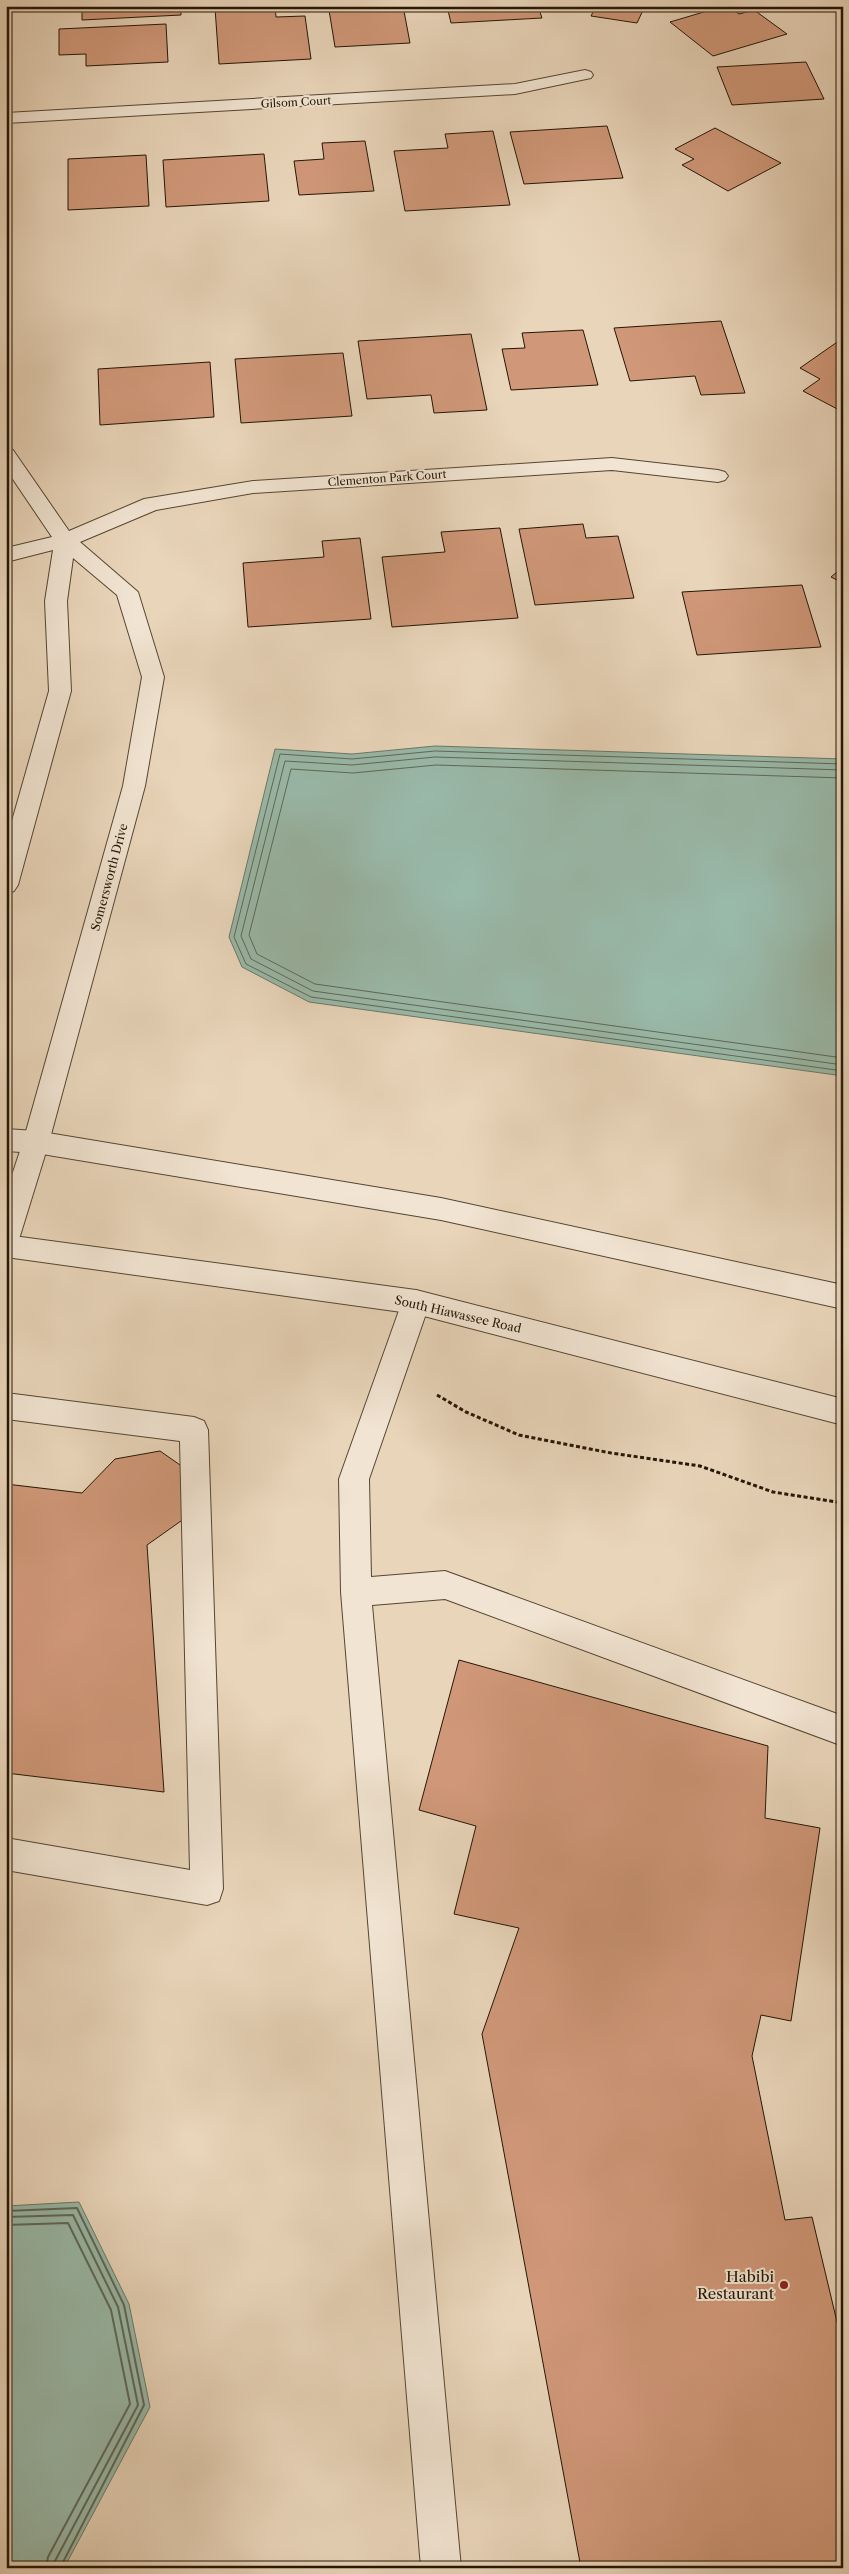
<svg xmlns="http://www.w3.org/2000/svg" width="849" height="2574" viewBox="0 0 849 2574" font-family="'Libre Caslon Text',serif">
	<rect width="100%" height="100%" fill="#e9d5ba"/>
	<filter id="stains"><feTurbulence type="fractalNoise" baseFrequency=".004" numOctaves="4"/><feColorMatrix values="0 0 0 0 .2 0 0 0 0 .09 0 0 0 0 .02 0 0 0 .5 -.17"/></filter>
	<radialGradient id="worn" r=".72"><stop offset=".6" stop-color="#630" stop-opacity="0"/><stop offset="1" stop-color="#630" stop-opacity=".3"/></radialGradient>
	<g fill="#99b9a9" stroke="#6a7867">
		<polygon points="435,746 843,759 843,1076 309,1002 242,967 229,937 275,749 352,754"/>
		<polygon points="79,2202 129,2304 150,2407 64,2568 6,2568 6,2206"/>
	</g>
	<g fill="none" stroke-linecap="round" stroke-linejoin="round">
		<g stroke="#5e6857" stroke-width="1">
			<polyline points="843,764 435,751 352,759 280,754 234,937 246,964 311,997 843,1071"/>
			<polyline points="843,770 435,757 352,765 285,761 241,936 251,959 313,991 843,1065"/>
			<polyline points="843,778 436,765 353,773 291,769 249,935 257,954 315,984 843,1058"/>
		</g>
		<g stroke="#5e6857" stroke-width="2">
			<polyline points="6,2211 77,2208 124,2305 144,2405 60,2568"/>
			<polyline points="6,2217 73,2215 118,2307 138,2405 55,2561 54,2568"/>
			<polyline points="6,2225 68,2223 111,2310 130,2404 48,2557 46,2568"/>
		</g>
	</g>
	<g fill="#d09879" stroke="#241605">
		<polygon points="82,6 181,6 181,15 82,20"/>
		<polygon points="275,6 276,17 305,16 311,59 219,64 215,8"/>
		<polygon points="403,6 410,43 335,47 329,10"/>
		<polygon points="447,6 538,6 542,18 451,23"/>
		<polygon points="596,6 645,6 637,23 591,16"/>
		<polygon points="724,6 728,6 739,14 754,10 787,34 713,56 670,22"/>
		<polygon points="166,24 168,62 86,66 86,54 59,55 59,29"/>
		<polygon points="806,62 824,99 732,105 717,67"/>
		<polygon points="607,126 623,178 524,184 510,132"/>
		<polygon points="715,128 781,163 728,191 682,165 694,159 675,149"/>
		<polygon points="493,131 510,205 405,211 394,151 448,148 445,134"/>
		<polygon points="365,141 374,191 299,195 294,161 324,159 322,143"/>
		<polygon points="264,154 269,201 166,207 163,160"/>
		<polygon points="146,155 149,206 68,210 68,159"/>
		<polygon points="721,321 745,393 701,395 695,376 630,381 614,328"/>
		<polygon points="583,330 598,385 511,390 502,349 525,348 522,333"/>
		<polygon points="471,334 487,410 434,413 431,395 367,399 358,341"/>
		<polygon points="843,338 843,412 803,391 820,379 800,368"/>
		<polygon points="343,353 352,416 241,423 235,359"/>
		<polygon points="210,362 214,417 100,425 98,369"/>
		<polygon points="583,524 586,538 618,536 634,598 535,605 519,529"/>
		<polygon points="500,528 518,618 392,627 382,557 445,552 441,532"/>
		<polygon points="360,538 371,619 248,627 243,563 324,557 322,541"/>
		<polygon points="843,567 843,583 831,577"/>
		<polygon points="802,585 821,647 697,655 682,592"/>
		<polygon points="160,1451 193,1474 188,1516 147,1545 164,1792 6,1773 6,1484 82,1493 115,1459"/>
		<polygon points="459,1660 768,1746 765,1818 820,1828 791,2021 761,2015 752,2056 785,2220 812,2217 843,2347 843,2568 581,2568 482,2034 519,1928 454,1914 476,1826 419,1810"/>
	</g>
	<g fill="none" stroke-linecap="round" stroke-linejoin="round">
		<defs>
			<g id="service">
				<polygon points="416,1290 426,1294 430,1302 369,1479 371,1577 445,1571 843,1716 843,1746 445,1599 372,1605 461,2568 421,2568 341,1592 339,1479 402,1302 406,1294"/>
				<polygon points="6,1393 194,1417 204,1421 208,1430 223,1889 219,1901 207,1905 6,1870 6,1838 190,1870 180,1441 6,1419"/>
			</g>
			<g id="minor">
				<polygon points="585,70 591,72 593,75 591,78 515,94 6,123 6,113 515,84"/>
				<polygon points="6,448 13,450 69,531 144,499 253,481 612,458 718,470 725,472 728,476 725,480 718,482 612,470 253,493 156,510 80,542 138,592 164,677 145,786 49,1142 20,1236 16,1244 6,1247 6,1193 23,1142 123,786 142,677 117,595 73,558 67,601 71,691 18,885 14,891 6,894 6,842 49,691 45,601 53,550 6,562 6,548 52,537 6,469"/>
			</g>
			<g id="tertiary">
				<polygon points="6,1129 36,1131 441,1198 843,1285 843,1309 441,1220 36,1153 6,1151"/>
				<polygon points="6,1235 416,1290 843,1399 843,1425 416,1314 6,1257"/>
			</g>
		</defs>
		<use href="#service" stroke="#554632" stroke-width="2"/>
		<use href="#minor" stroke="#554632" stroke-width="2"/>
		<use href="#tertiary" stroke="#554632" stroke-width="2"/>
		<polyline stroke="#241605" stroke-width="3" stroke-dasharray="4 2.5" stroke-linecap="butt" points="437,1395 466,1412 519,1435 611,1453 700,1466 773,1492 843,1503"/>
		<use href="#service" fill="#f1e4d2" fill-rule="evenodd"/>
		<use href="#minor" fill="#f1e4d2" fill-rule="evenodd"/>
		<use href="#tertiary" fill="#f1e4d2" fill-rule="evenodd"/>
	</g>
	<circle fill="#8f2418" stroke="#f1e4d2" stroke-width="2" cx="784" cy="2285" r="5"/>
	<g text-anchor="middle" dominant-baseline="central" stroke-width="4" stroke-linejoin="round" paint-order="stroke">
		<g font-size="11" fill="#241605" stroke="#f1e4d2">
			<text transform="translate(296 102) rotate(-3)">Gilsom Court</text>
			<text transform="translate(387 478) rotate(-4)">Clementon Park Court</text>
		</g>
		<g font-size="12" fill="#241605" stroke="#f1e4d2">
			<text transform="translate(109 877) rotate(-75)">Somersworth Drive</text>
			<text transform="translate(458 1314) rotate(13)">South Hiawassee Road</text>
		</g>
		<g font-size="15" fill="#241605" stroke="#f1e4d2" text-anchor="end">
			<text x="774" y="2276">Habibi<tspan x="774" dy="17">Restaurant</tspan></text>
		</g>
	</g>
	<rect width="849" height="2574" fill="none" stroke="#e9d5ba" stroke-width="25"/>
	<rect x="8" y="8" width="834" height="2559" fill="none" stroke="#241605" stroke-width="2.5"/>
	<rect x="12" y="12" width="824" height="2549" fill="none" stroke="#241605"/>
	<rect width="100%" height="100%" filter="url(#stains)"/>
	<rect width="100%" height="100%" fill="url(#worn)"/>
</svg>
